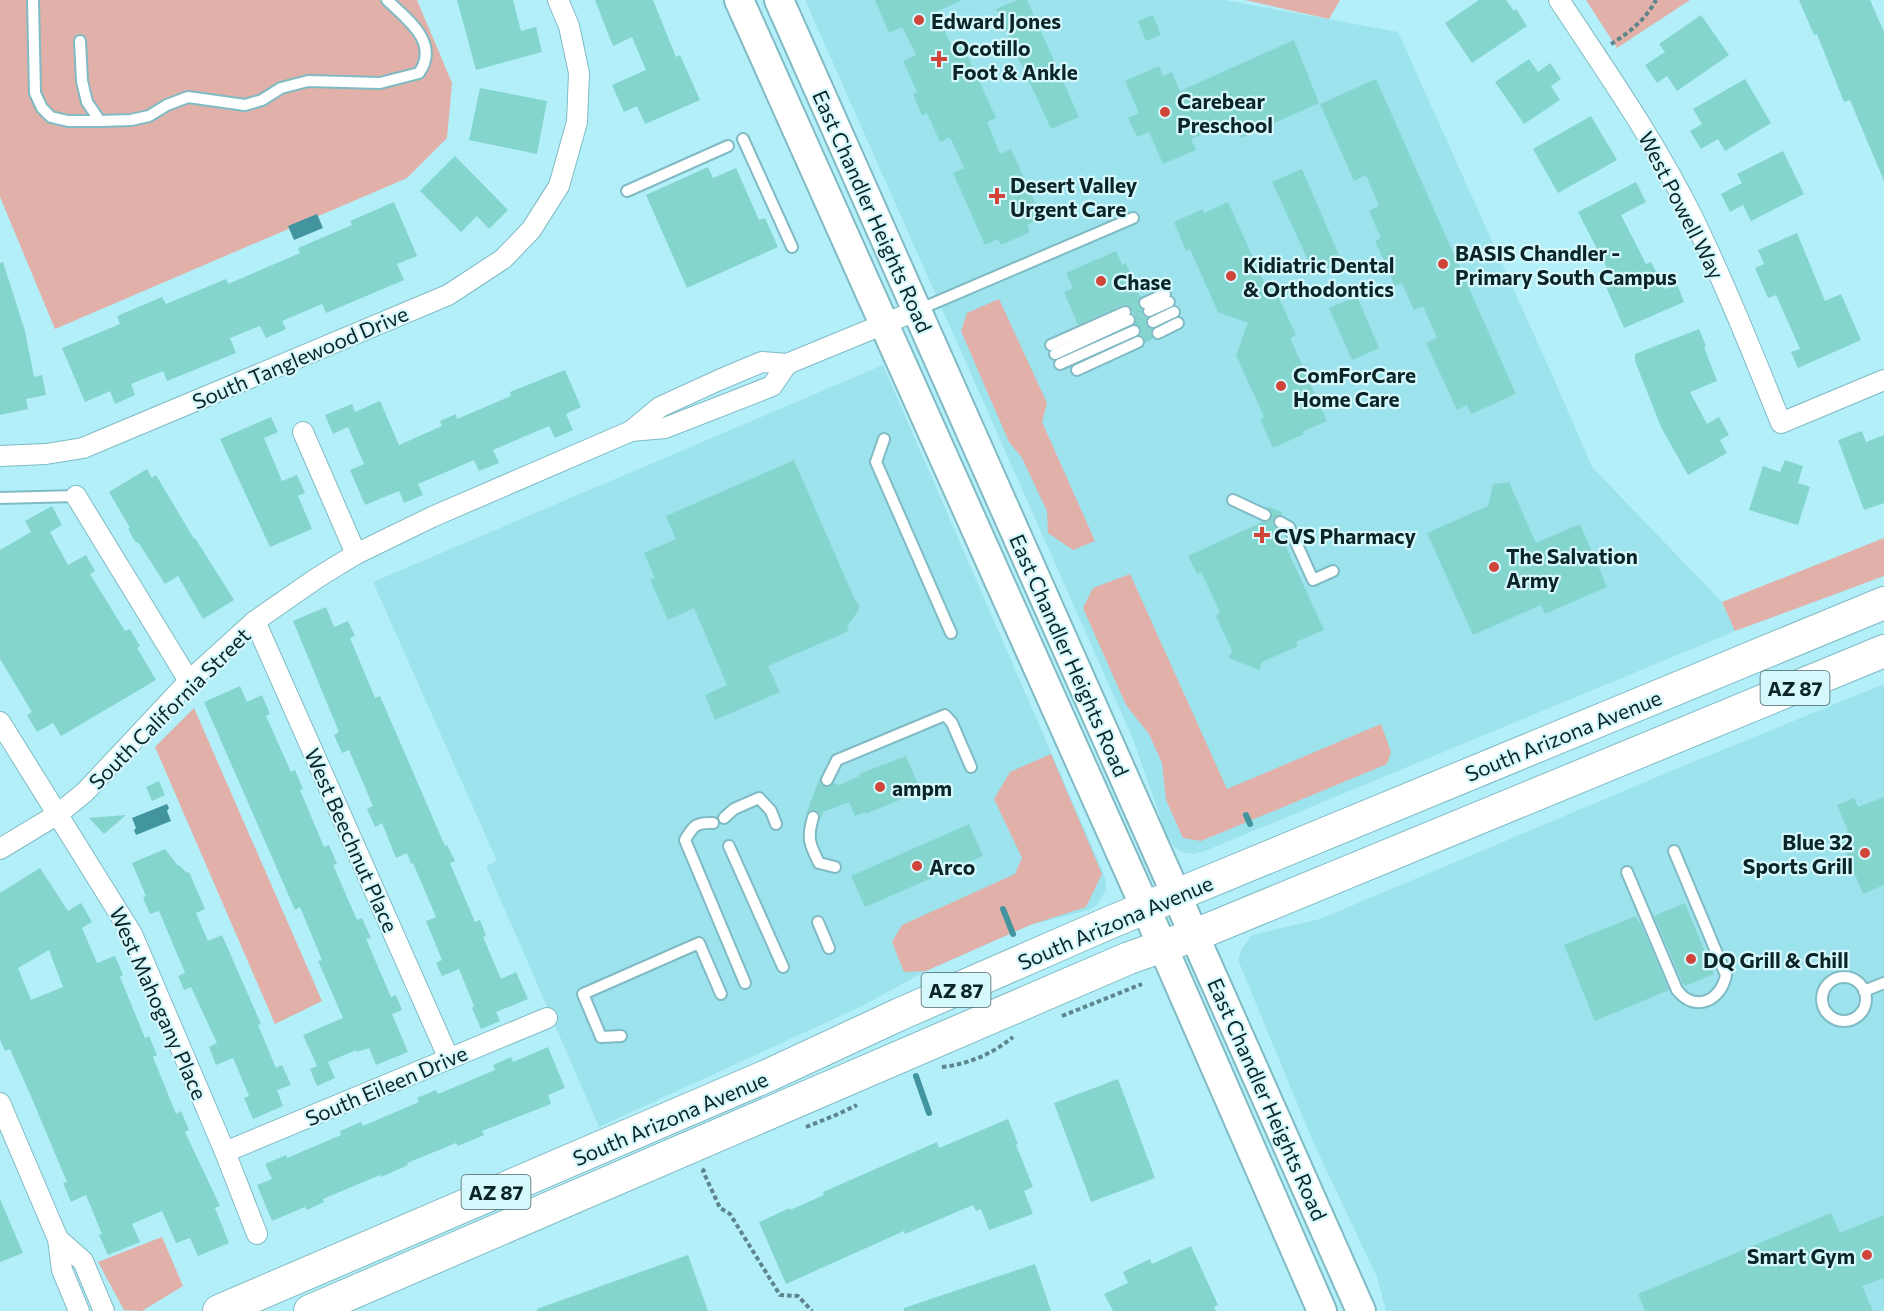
<svg xmlns="http://www.w3.org/2000/svg" width="1884" height="1311" viewBox="0 0 1884 1311" font-family="Commissioner,sans-serif">
	<rect width="100%" height="100%" fill="#b3eff9"/>
	<g fill="#9de3ee">
		<polygon points="805,0 1224,0 1398,32 1554,379 1592,467 1722,602 1735,631 1205,851 1194,854 1185,853 1174,847 1166,834 1133,739"/>
		<polygon points="883,365 1103,872 1106,881 1106,890 1097,905 1089,910 1030,925 926,971 862,1006 599,1127 486,866 497,861 373,582"/>
		<polygon points="1884,684 1884,1311 1386,1311 1377,1277 1314,1144 1238,960 1242,948 1252,935 1320,919 1683,766"/>
	</g>
	<g fill="#e1b0a9">
		<polygon points="0,0 417,0 452,83 447,138 407,178 55,329 0,197"/>
		<polygon points="1245,0 1340,0 1329,19"/>
		<polygon points="1586,0 1690,0 1617,48"/>
		<polygon points="999,299 1047,403 1042,422 1095,541 1073,550 1048,533 1047,511 1022,458 1009,442 961,331 967,313"/>
		<polygon points="1884,538 1884,576 1735,631 1722,602"/>
		<polygon points="1130,574 1227,789 1381,724 1391,752 1387,764 1201,841 1183,838 1166,800 1162,763 1149,734 1126,705 1083,608 1093,588"/>
		<polygon points="194,708 322,1001 275,1024 155,747"/>
		<polygon points="1051,754 1102,874 1086,907 1030,925 926,971 904,972 892,942 902,925 1015,874 1022,858 994,799 1010,772"/>
		<polygon points="162,1237 183,1286 142,1311 124,1310 98,1262"/>
	</g>
	<g fill="#42949f">
		<polygon points="317,214 323,228 294,240 288,226"/>
		<polygon points="167,804 169,808 167,811 171,821 136,835 134,830 136,828 132,818"/>
	</g>
	<g fill="none" stroke-linecap="round" stroke-linejoin="round">
		<g stroke="#42949f" stroke-width="6">
			<polyline points="1246,815 1250,824"/>
			<polyline points="1003,909 1013,934"/>
			<polyline points="916,1076 929,1113"/>
		</g>
	</g>
	<g fill="#84d5ce" fill-rule="evenodd">
		<polygon points="457,0 513,0 521,31 536,27 542,52 476,70"/>
		<polygon points="595,0 653,0 676,57 680,55 700,100 645,124 637,106 624,112 612,85 646,70 632,37 613,46"/>
		<polygon points="875,0 962,0 936,12 951,45 961,41 996,118 987,122 1000,154 1011,149 1042,218 1027,225 1030,232 1001,245 998,239 985,245 953,173 964,168 950,137 940,142 927,113 922,116 913,94 917,92 903,61 916,55 902,27 889,33"/>
		<polygon points="1017,0 1027,0 1079,117 1051,129 996,9"/>
		<polygon points="1479,0 1506,0 1514,11 1516,9 1527,26 1472,63 1445,23"/>
		<polygon points="1799,0 1870,0 1884,32 1884,181 1850,100 1844,102 1817,34 1814,35"/>
		<polygon points="1153,15 1161,35 1146,41 1138,21"/>
		<polygon points="1701,15 1729,55 1677,91 1667,76 1657,83 1645,65 1665,52 1659,44"/>
		<polygon points="1294,40 1319,103 1241,138 1237,128 1228,132 1225,125 1191,139 1196,150 1163,164 1149,132 1137,137 1128,118 1139,113 1125,81 1159,66 1163,76 1172,72 1180,91"/>
		<polygon points="1529,59 1538,72 1550,63 1561,79 1551,86 1560,100 1524,124 1495,82"/>
		<polygon points="1376,79 1516,394 1471,414 1467,405 1457,410 1426,343 1437,338 1423,306 1414,310 1402,283 1395,286 1375,241 1381,238 1369,211 1379,206 1366,175 1354,181 1320,104"/>
		<polygon points="1745,79 1771,123 1725,151 1718,139 1701,149 1690,131 1702,124 1693,109"/>
		<polygon points="480,88 547,101 537,154 469,140"/>
		<polygon points="1591,116 1617,160 1558,193 1533,149"/>
		<polygon points="1783,151 1804,194 1751,221 1743,205 1730,212 1721,194 1742,183 1737,174"/>
		<polygon points="455,156 508,210 489,229 477,216 461,232 420,191"/>
		<polygon points="708,167 713,178 736,168 759,220 765,218 778,247 687,288 646,195"/>
		<polygon points="1302,169 1342,262 1315,275 1272,182"/>
		<polygon points="1636,182 1646,202 1621,215 1646,264 1651,262 1665,289 1677,284 1684,302 1624,328 1604,282 1612,278 1578,212"/>
		<polygon points="394,202 417,256 397,264 404,280 326,313 322,304 282,321 286,329 266,338 260,326 230,338 236,353 167,381 163,371 131,384 135,395 115,404 110,391 85,402 62,348 120,324 117,316 162,297 166,304 226,279 228,284 300,253 298,248 352,225 350,221"/>
		<polygon points="1228,202 1265,284 1271,281 1296,335 1290,338 1327,421 1302,432 1304,434 1273,448 1260,419 1264,417 1236,355 1248,323 1218,312 1190,249 1186,251 1174,222 1203,209 1204,213"/>
		<polygon points="1797,233 1825,301 1841,294 1861,340 1798,368 1791,352 1800,349 1776,295 1768,298 1755,268 1764,264 1758,250"/>
		<polygon points="1116,251 1122,265 1126,263 1140,297 1142,296 1139,299 1138,306 1142,310 1142,315 1147,318 1146,325 1152,329 1151,333 1153,339 1145,343 1144,338 1140,335 1141,329 1135,324 1136,317 1129,306 1122,305 1078,325 1064,292 1073,288 1066,273"/>
		<polygon points="3,262 25,331 34,377 42,375 46,395 26,399 28,409 0,415 0,263"/>
		<polygon points="1357,296 1379,348 1352,360 1329,308"/>
		<polygon points="1699,329 1706,346 1704,347 1717,381 1690,392 1707,424 1719,417 1729,435 1720,440 1727,453 1688,475 1661,427 1635,361 1635,354"/>
		<polygon points="565,370 581,407 566,414 573,430 555,438 549,426 493,450 499,463 479,471 474,460 418,484 423,495 404,503 399,491 365,505 350,470 364,464 348,427 333,434 325,415 352,404 355,412 380,401 399,445 442,426 440,421 456,414 457,419 511,396 510,392"/>
		<polygon points="271,417 278,432 264,438 282,481 297,475 305,493 298,496 312,529 270,547 220,439"/>
		<polygon points="1862,431 1866,442 1884,435 1884,503 1864,510 1838,440"/>
		<polygon points="794,460 855,600 859,605 859,610 847,626 849,631 768,666 780,692 715,720 705,695 727,685 694,608 668,620 650,580 655,578 644,553 676,539 666,516"/>
		<polygon points="1785,460 1803,466 1798,483 1810,487 1798,525 1749,510 1763,466 1780,472"/>
		<polygon points="147,469 152,478 156,475 194,539 195,538 234,600 203,619 178,576 165,584 138,542 136,543 128,529 130,528 109,492"/>
		<polygon points="1509,482 1536,543 1580,524 1607,587 1545,614 1541,605 1473,635 1427,533 1488,506 1493,484"/>
		<polygon points="52,506 62,525 50,532 68,565 86,555 95,571 90,574 125,631 130,629 140,646 137,648 156,680 61,736 53,723 37,732 27,715 32,712 0,659 0,550 31,532 25,521"/>
		<polygon points="1267,506 1282,512 1282,515 1274,518 1273,525 1278,529 1324,630 1296,642 1298,646 1262,662 1259,670 1229,658 1232,651 1216,616 1220,612 1201,572 1197,574 1188,556 1262,522 1269,521 1272,514"/>
		<polygon points="326,607 334,627 348,621 355,636 350,638 375,698 380,696 445,846 447,845 455,861 450,863 475,922 480,920 486,936 483,937 501,979 516,972 528,999 496,1012 500,1021 481,1029 472,1008 474,1006 459,969 442,976 436,963 442,960 426,921 436,917 413,863 411,864 407,853 396,858 382,823 375,827 367,809 373,806 349,750 342,753 334,735 339,732 293,621"/>
		<polygon points="240,686 247,702 262,695 270,714 266,716 291,772 295,770 303,789 300,790 324,847 329,845 337,864 333,865 357,920 362,918 371,938 366,939 391,997 396,995 402,1010 392,1014 408,1052 376,1065 369,1048 357,1052 356,1050 328,1062 335,1078 317,1086 310,1069 317,1066 303,1035 343,1018 318,961 322,960 300,907 295,910 204,702"/>
		<polygon points="906,756 920,789 910,793 911,795 866,814 865,812 855,816 849,802 823,812 821,820 820,814 815,810 810,810 806,814 820,777 821,785 828,787 834,783 839,785 860,776 859,774"/>
		<polygon points="159,781 165,795 152,801 146,787"/>
		<polygon points="1884,797 1884,885 1863,894 1839,836 1848,831 1837,805 1854,798 1858,807"/>
		<polygon points="126,815 104,834 89,818"/>
		<polygon points="969,824 983,856 865,907 851,876"/>
		<polygon points="165,849 178,866 179,865 187,873 189,872 205,909 196,913 208,941 222,935 261,1024 258,1025 276,1068 282,1065 291,1085 277,1090 283,1106 253,1119 244,1098 249,1096 233,1058 216,1065 209,1047 217,1043 191,987 184,990 178,976 185,973 159,911 150,914 143,898 146,896 132,863"/>
		<path d="M40 868 68 911 81 903 92 922 82 928 97 963 115 956 123 975 120 977 145 1038 149 1036 157 1055 153 1057 176 1114 181 1111 189 1130 185 1132 220 1206 215 1208 229 1243 198 1256 190 1238 176 1243 162 1211 132 1224 140 1242 108 1255 99 1235 102 1234 86 1195 71 1202 63 1183 67 1182 30 1094 10 1049 5 1051 0 1040V893ZM49 950 63 987 31 1000 18 968Z"/>
		<polygon points="1685,903 1714,974 1685,986 1684,984 1683,984 1654,916"/>
		<polygon points="1636,916 1639,923 1640,922 1669,990 1595,1021 1564,945"/>
		<polygon points="548,1047 565,1088 548,1095 551,1104 482,1131 484,1135 458,1146 456,1143 407,1163 408,1165 381,1177 380,1175 323,1199 324,1202 307,1210 305,1207 272,1221 257,1185 272,1179 265,1164 286,1155 287,1158 341,1135 340,1131 361,1122 363,1126 419,1102 417,1098 436,1090 438,1094 495,1070 493,1065 511,1057 513,1062"/>
		<polygon points="1118,1079 1155,1178 1091,1202 1054,1103"/>
		<polygon points="1008,1119 1018,1144 1016,1145 1033,1187 1024,1191 1033,1214 989,1230 981,1209 976,1211 973,1205 905,1234 904,1231 786,1284 759,1222 790,1208 790,1210 824,1195 823,1192 937,1142 939,1148"/>
		<polygon points="0,1199 23,1253 0,1262"/>
		<polygon points="1831,1213 1840,1233 1884,1215 1884,1278 1862,1286 1873,1311 1645,1311 1638,1294"/>
		<polygon points="1191,1246 1218,1305 1214,1307 1216,1311 1113,1311 1104,1294 1128,1283 1123,1272 1150,1259 1152,1264"/>
		<polygon points="688,1255 708,1311 537,1311 537,1309"/>
		<polygon points="1035,1264 1051,1311 904,1311 904,1308"/>
	</g>
	<g fill="none" stroke-linecap="round" stroke-linejoin="round">
		<defs>
			<g id="lane">
				<polyline points="33,0 35,93 42,108 51,117 68,121 100,121"/>
				<path d="M80 41 82 81 87 102 100 121 131 120 149 116 167 105 188 97 245 105 262 100 281 88 308 81 380 83 419 73C440 43 408 20 387 0"/>
				<polyline points="743,139 792,247"/>
				<polyline points="627,191 728,146"/>
				<polyline points="1145,303 1165,294"/>
				<polyline points="918,310 1133,218"/>
				<polyline points="1149,311 1169,302"/>
				<polyline points="1153,322 1174,312"/>
				<polyline points="1158,333 1178,323"/>
				<polyline points="1051,345 1125,312"/>
				<polyline points="1055,354 1129,320"/>
				<polyline points="1060,364 1134,331"/>
				<polyline points="1077,370 1138,342"/>
				<polyline points="884,439 876,462 951,633"/>
				<polyline points="0,498 76,496"/>
				<polyline points="1233,500 1265,515"/>
				<polyline points="1280,522 1289,527 1313,580 1333,571"/>
				<polyline points="827,780 837,760 945,715 952,723 971,767"/>
				<path d="M813 817C807 838 809 843 819 863L835 867"/>
				<polyline points="724,818 734,809 759,798 771,811 776,824"/>
				<path d="M713 823C696 822 693 826 685 840L745 983"/>
				<polyline points="729,846 783,967"/>
				<path d="M1627 872 1677 990C1695 1013 1721 1001 1726 975L1674 851"/>
				<polyline points="818,922 829,948"/>
				<circle cx="1844" cy="999" r="22"/>
				<polyline points="1864,991 1884,983"/>
				<polyline points="621,1036 601,1037 583,994 699,943 721,994"/>
			</g>
			<g id="street">
				<path d="M1559 0C1606 71 1655 141 1693 218 1725 284 1753 354 1781 423L1884 380"/>
				<polyline points="631,431 665,428 772,386 787,364"/>
				<polyline points="303,432 356,554"/>
				<polyline points="0,456 46,454 83,448 448,295 503,259 531,230 559,186 577,122 579,73 569,26 558,0"/>
				<polyline points="76,496 189,681"/>
				<polyline points="255,621 449,1059"/>
				<polyline points="0,722 132,934 225,1152 257,1234"/>
				<polyline points="0,849 58,814 85,792 189,681 255,621 317,578 356,554 432,517 631,431 660,407 719,380 762,362 787,364 918,310"/>
				<polyline points="0,1103 58,1239 62,1270 79,1311"/>
				<polyline points="225,1152 547,1018"/>
				<polyline points="58,1239 83,1261 104,1311"/>
			</g>
			<g id="secondary">
				<polyline points="739,0 1162,945 1322,1311"/>
				<polyline points="779,0 1361,1311"/>
			</g>
			<g id="primary">
				<polyline points="219,1311 769,1075 898,1015 1111,922 1884,603"/>
				<polyline points="310,1311 1129,958 1195,935 1884,651"/>
			</g>
		</defs>
		<use href="#lane" stroke="#80bbc4" stroke-width="14"/>
		<use href="#street" stroke="#80bbc4" stroke-width="22"/>
		<use href="#secondary" stroke="#80bbc4" stroke-width="32"/>
		<use href="#primary" stroke="#80bbc4" stroke-width="34"/>
		<g stroke="#5c858c" stroke-width="4" stroke-dasharray="4.5 3" stroke-linecap="butt">
			<path d="M1611 44C1629 33 1646 19 1656 0"/>
			<polyline points="1062,1016 1142,984"/>
			<path d="M942 1067C969 1064 992 1054 1013 1037"/>
			<polyline points="806,1127 836,1115 857,1105"/>
			<polyline points="705,1169 703,1171 720,1208 730,1214 780,1295 798,1296 812,1311"/>
		</g>
		<use href="#lane" stroke="#fff" stroke-width="10"/>
		<use href="#street" stroke="#fff" stroke-width="20"/>
		<use href="#secondary" stroke="#fff" stroke-width="28"/>
		<use href="#primary" stroke="#fff" stroke-width="32"/>
	</g>
	<g fill="#d14439" stroke="#d5f8fd" stroke-width="2">
		<circle cx="919" cy="20" r="6"/>
		<path d="M936 50h6v6h6v6h-6v6h-6v-6h-6v-6h6z"/>
		<circle cx="1165" cy="112" r="6"/>
		<path d="M994 187h6v6h6v6h-6v6h-6v-6h-6v-6h6z"/>
		<circle cx="1443" cy="264" r="6"/>
		<circle cx="1231" cy="276" r="6"/>
		<circle cx="1101" cy="281" r="6"/>
		<circle cx="1281" cy="386" r="6"/>
		<path d="M1259 526h6v6h6v6h-6v6h-6v-6h-6v-6h6z"/>
		<circle cx="1494" cy="567" r="6"/>
		<circle cx="880" cy="787" r="6"/>
		<circle cx="1865" cy="853" r="6"/>
		<circle cx="917" cy="866" r="6"/>
		<circle cx="1691" cy="959" r="6"/>
		<circle cx="1867" cy="1255" r="6"/>
	</g>
	<g text-anchor="middle" dominant-baseline="central" stroke-width="4.5" stroke-linejoin="round" paint-order="stroke">
		<g fill="#d5f8fd" stroke="#486467" stroke-width="1.5">
			<rect x="1760.5" y="671" width="69" height="34" rx="4.5"/>
			<rect x="921.5" y="973" width="69" height="34" rx="4.5"/>
			<rect x="461.5" y="1175" width="69" height="34" rx="4.5"/>
		</g>
		<g font-size="20" font-weight="bold" fill="#0b2427">
			<text x="1795" y="688">AZ 87</text>
			<text x="956" y="990">AZ 87</text>
			<text x="496" y="1192">AZ 87</text>
		</g>
		<g font-size="21" font-weight="bold" fill="#0b2427" stroke="#d5f8fd" text-anchor="start">
			<text x="931" y="20">Edward Jones</text>
			<text x="952" y="47">Ocotillo<tspan x="952" dy="24">Foot &amp; Ankle</tspan></text>
			<text x="1177" y="100">Carebear<tspan x="1177" dy="24">Preschool</tspan></text>
			<text x="1010" y="184">Desert Valley<tspan x="1010" dy="24">Urgent Care</tspan></text>
			<text x="1455" y="252">BASIS Chandler -<tspan x="1455" dy="24">Primary South Campus</tspan></text>
			<text x="1243" y="264">Kidiatric Dental<tspan x="1243" dy="24">&amp; Orthodontics</tspan></text>
			<text x="1113" y="281">Chase</text>
			<text x="1293" y="374">ComForCare<tspan x="1293" dy="24">Home Care</tspan></text>
			<text x="1274" y="535">CVS Pharmacy</text>
			<text x="1506" y="555">The Salvation<tspan x="1506" dy="24">Army</tspan></text>
			<text x="892" y="787">ampm</text>
			<text x="1853" y="841" text-anchor="end">Blue 32<tspan x="1853" dy="24">Sports Grill</tspan></text>
			<text x="929" y="866">Arco</text>
			<text x="1703" y="959">DQ Grill &amp; Chill</text>
			<text x="1855" y="1255" text-anchor="end">Smart Gym</text>
		</g>
		<g font-size="21" fill="#0b2427" stroke="#d5f8fd">
			<text transform="translate(1682 205) rotate(63)">West Powell Way</text>
			<text transform="translate(873 211) rotate(66)">East Chandler Heights Road</text>
			<text transform="translate(300 357) rotate(-23)">South Tanglewood Drive</text>
			<text transform="translate(1070 655) rotate(66)">East Chandler Heights Road</text>
			<text transform="translate(169 708) rotate(-45)">South California Street</text>
			<text transform="translate(1563 735) rotate(-22)">South Arizona Avenue</text>
			<text transform="translate(352 840) rotate(66)">West Beechnut Place</text>
			<text transform="translate(1115 922) rotate(-23)">South Arizona Avenue</text>
			<text transform="translate(159 1003) rotate(66)">West Mahogany Place</text>
			<text transform="translate(386 1085) rotate(-23)">South Eileen Drive</text>
			<text transform="translate(1268 1099) rotate(66)">East Chandler Heights Road</text>
			<text transform="translate(670 1118) rotate(-23)">South Arizona Avenue</text>
		</g>
	</g>
</svg>
